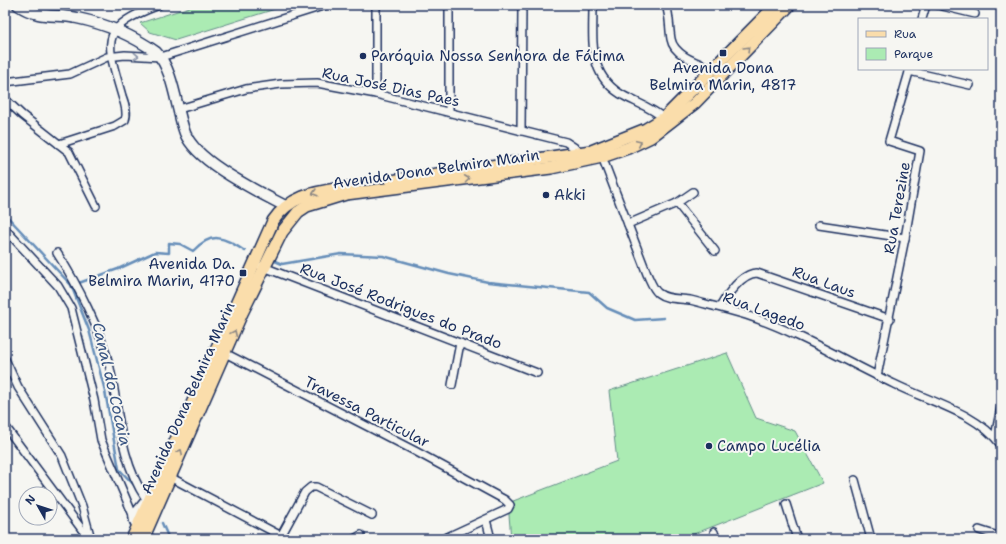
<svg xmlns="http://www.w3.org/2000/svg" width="1006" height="544" viewBox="0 0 1006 544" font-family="'Shantell Sans',sans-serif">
	<rect width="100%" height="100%" fill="#f6f6f2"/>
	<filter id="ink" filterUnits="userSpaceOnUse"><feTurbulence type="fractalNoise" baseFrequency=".025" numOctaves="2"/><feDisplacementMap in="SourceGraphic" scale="8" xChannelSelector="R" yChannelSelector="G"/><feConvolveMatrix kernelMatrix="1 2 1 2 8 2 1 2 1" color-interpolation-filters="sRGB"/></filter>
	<g filter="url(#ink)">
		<g fill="#abebb3" stroke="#638d88">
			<polygon points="196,5 288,5 176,40 150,32 140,23"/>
			<polygon points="727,353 756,418 795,431 823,483 681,539 511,539 508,503 617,461 609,391"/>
		</g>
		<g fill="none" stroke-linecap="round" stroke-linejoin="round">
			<g stroke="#668eb9" stroke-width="2.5">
				<polyline points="5,214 71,285 89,330 105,391 119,469 134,485"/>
				<polyline points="275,261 282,264 341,254 383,256 449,274 488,282 589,292 607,308 635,320 664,318"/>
				<path d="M76 284 118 269 155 252 169 253V243L180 244 193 251C213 230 224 238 245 251"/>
				<polyline points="162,523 169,539"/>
			</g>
			<defs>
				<g id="minor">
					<polyline points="376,5 376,94"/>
					<path d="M593 5C593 42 587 77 626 97 640 104 654 109 666 120"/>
					<path d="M666 5C670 16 669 28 671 39 674 57 702 64 716 70"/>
					<polyline points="938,5 975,14"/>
					<polyline points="922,19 926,5"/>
					<polyline points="909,71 970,85"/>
					<polyline points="5,82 70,74 107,57 125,55 161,57 326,5"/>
					<polyline points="5,99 22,115 69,152 96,206"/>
					<polyline points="179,109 246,89 281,84 317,83 376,94 566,142 581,152"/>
					<polyline points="449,112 449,5"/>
					<polyline points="521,131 522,5"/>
					<path d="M59 144 115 126 125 120C128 113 125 104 122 96 106 40 98 28 159 5"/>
					<path d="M601 154 647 274C650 280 653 289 658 293 667 300 679 298 690 300 709 305 727 309 746 315 798 332 845 361 894 384 930 402 976 412 1001 445"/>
					<polyline points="677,203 715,251"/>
					<polyline points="628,224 677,203 693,192"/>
					<polyline points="819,225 905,238"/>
					<path d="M5 229 58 286 71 308 94 400 101 440 133 515C131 528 145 530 151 539"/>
					<path d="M57 253C78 285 101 331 110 368 120 414 119 459 146 499"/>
					<polyline points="261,266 537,373"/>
					<path d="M720 307C727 295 742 273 757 273L890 319"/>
					<polyline points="221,351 415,451 505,500 510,505 508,509 443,539"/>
					<polyline points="5,359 18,387 62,456 82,506 91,539"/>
					<polyline points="877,376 905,238 920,151 889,141 910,69"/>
					<polyline points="452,385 460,343"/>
					<polyline points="5,426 89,539"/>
					<polyline points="995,437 1001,407"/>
					<polyline points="166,475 287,539"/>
					<polyline points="855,480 871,539"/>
					<polyline points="786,504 797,539"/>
					<polyline points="133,515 146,499"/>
					<polyline points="486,520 491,539"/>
					<polyline points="979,530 1001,537"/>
					<polyline points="714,532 716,539"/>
					<polyline points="281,536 305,492 311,487 316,487 372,515"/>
					<polyline points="354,539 361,535"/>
				</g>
				<path id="secondary" d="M18 5C40 20 55 13 77 18 106 24 132 35 156 52 174 70 176 109 185 133 196 162 257 191 285 206"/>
				<g id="primary">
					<polyline points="391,181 591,151 646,129 664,118 776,5"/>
					<path d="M132 539 273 221C291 194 318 192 348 187"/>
					<polyline points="143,539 242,313 282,232 298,212 307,206 346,194 551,168 602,157 628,148 651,137 695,103 790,5"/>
				</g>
			</defs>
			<use href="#minor" stroke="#1b2f5e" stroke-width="10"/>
			<use href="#secondary" stroke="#1b2f5e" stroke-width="13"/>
			<use href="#primary" stroke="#1b2f5e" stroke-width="14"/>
			<use href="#minor" stroke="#f6f6f2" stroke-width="7"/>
			<use href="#secondary" stroke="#f6f6f2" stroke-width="10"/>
			<use href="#primary" stroke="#faddab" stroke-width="11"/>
		</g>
		<defs><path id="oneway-chevron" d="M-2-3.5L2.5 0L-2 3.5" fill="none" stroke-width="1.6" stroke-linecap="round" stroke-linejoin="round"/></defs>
		<g stroke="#8a8684">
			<use href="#oneway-chevron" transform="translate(747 49) rotate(-46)"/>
			<use href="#oneway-chevron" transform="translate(639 143) rotate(-25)"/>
			<use href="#oneway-chevron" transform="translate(467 179) rotate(-7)"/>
			<use href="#oneway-chevron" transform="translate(315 193) rotate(164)"/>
			<use href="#oneway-chevron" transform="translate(234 333) rotate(-66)"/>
			<use href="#oneway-chevron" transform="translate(180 452) rotate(-66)"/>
		</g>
		<use stroke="#8892a8" href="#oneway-chevron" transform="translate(136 56) rotate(3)"/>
	</g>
	<g fill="#1b2f5e" stroke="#f6f6f2" stroke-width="1.5">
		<rect x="719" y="49" width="8" height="8" rx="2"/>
		<circle cx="363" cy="56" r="4"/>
		<circle cx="546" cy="195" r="4"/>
		<rect x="239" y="269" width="8" height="8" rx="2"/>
		<circle cx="709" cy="446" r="4"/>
	</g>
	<g text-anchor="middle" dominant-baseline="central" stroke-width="4" stroke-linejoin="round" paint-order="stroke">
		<g font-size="15" fill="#1b2f5e" stroke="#f6f6f2" text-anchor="start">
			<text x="371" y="56">Paróquia Nossa Senhora de Fátima</text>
			<text x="723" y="68" text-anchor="middle">Avenida Dona<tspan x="723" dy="17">Belmira Marin, 4817</tspan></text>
			<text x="554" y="195">Akki</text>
			<text x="235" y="264" text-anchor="end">Avenida Da.<tspan x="235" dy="17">Belmira Marin, 4170</tspan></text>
			<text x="717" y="446">Campo Lucélia</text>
		</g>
		<g font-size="15" fill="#1b2f5e" stroke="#f6f6f2">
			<text transform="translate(391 87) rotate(12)">Rua José Dias Paes</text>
			<text transform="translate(436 169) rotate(-8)">Avenida Dona Belmira Marin</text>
			<text transform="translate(897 208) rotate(-80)">Rua Terezine</text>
			<text transform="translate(824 282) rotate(20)">Rua Laus</text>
			<text transform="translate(401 306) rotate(21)">Rua José Rodrigues do Prado</text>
			<text transform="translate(764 311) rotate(20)">Rua Lagedo</text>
			<text transform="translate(188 398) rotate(-66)">Avenida Dona Belmira Marin</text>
			<text transform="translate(367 412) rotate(27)">Travessa Particular</text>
		</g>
		<g font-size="16" font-style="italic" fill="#3a5684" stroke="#f6f6f2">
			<text transform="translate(112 384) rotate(77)">Canal do Cocaia</text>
		</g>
	</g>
	<rect width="1006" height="544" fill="none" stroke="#f6f6f2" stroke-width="20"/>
	<rect x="10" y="10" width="986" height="524" fill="none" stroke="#1b2f5e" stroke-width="1.5" filter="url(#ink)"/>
	<rect x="858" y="18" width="130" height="52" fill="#f6f6f2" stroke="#9ea6b7"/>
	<rect x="866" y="31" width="20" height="6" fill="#faddab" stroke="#9ea6b7"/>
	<text x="894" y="38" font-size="12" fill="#1b2f5e">Rua</text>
	<rect x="866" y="48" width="20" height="12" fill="#abebb3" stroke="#9ea6b7"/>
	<text x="894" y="58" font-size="12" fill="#1b2f5e">Parque</text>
	<g transform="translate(38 506) rotate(309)"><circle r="19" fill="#f6f6f2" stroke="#9ea6b7"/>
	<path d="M0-3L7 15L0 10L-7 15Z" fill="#1b2f5e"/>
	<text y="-6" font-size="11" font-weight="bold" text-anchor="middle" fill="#1b2f5e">N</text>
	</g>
</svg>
